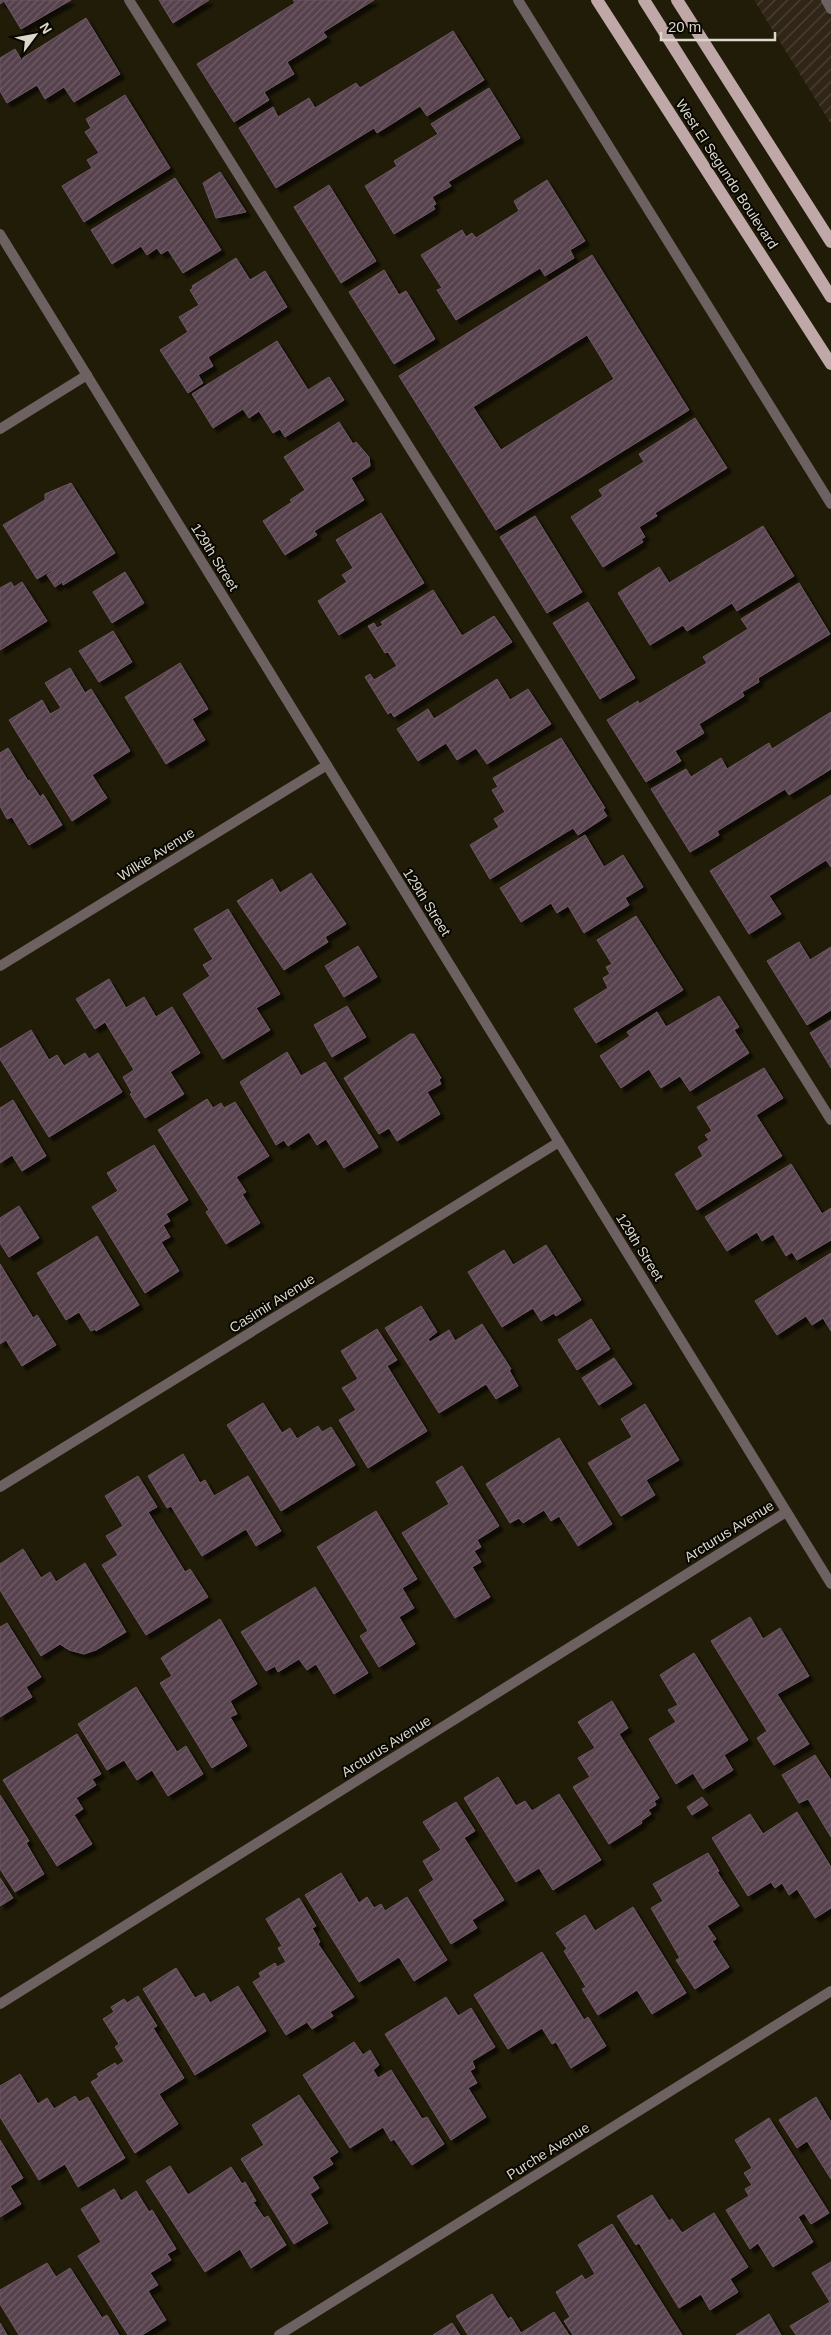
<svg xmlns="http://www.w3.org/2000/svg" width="831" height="2335" viewBox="0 0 831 2335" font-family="Helvetica,sans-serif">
	<defs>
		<pattern id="industrial-furrows" width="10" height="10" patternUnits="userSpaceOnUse" patternTransform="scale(1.25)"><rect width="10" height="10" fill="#302516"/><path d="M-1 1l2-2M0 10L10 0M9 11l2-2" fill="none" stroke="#4d4437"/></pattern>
		<pattern id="building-hatch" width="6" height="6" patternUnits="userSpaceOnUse" patternTransform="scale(1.25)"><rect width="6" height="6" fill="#57424e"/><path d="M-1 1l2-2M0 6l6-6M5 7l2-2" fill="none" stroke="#6f5d66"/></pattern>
		<filter id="shadow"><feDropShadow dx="4.5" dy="4.5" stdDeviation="1" flood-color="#0009"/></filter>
	</defs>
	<rect width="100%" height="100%" fill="#211c08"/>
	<polygon fill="url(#industrial-furrows)" points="754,0 831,0 831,124"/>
	<g fill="url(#building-hatch)" stroke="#6d5763" fill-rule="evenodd" filter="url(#shadow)">
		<polygon points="0,0 71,0 21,29 4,1 0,4"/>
		<polygon points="159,0 209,0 173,23"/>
		<polygon points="293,0 374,0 323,32 327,37 287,62 294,74 264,92 269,100 234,122 197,64 295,3"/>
		<polygon points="86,18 120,74 74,102 64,87 45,99 37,85 7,103 0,91 0,58 15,49 21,59"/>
		<polygon points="453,31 484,80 427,116 420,106 377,133 374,128 276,188 239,128 273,107 278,117 309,98 315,108 356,83 360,88"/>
		<polygon points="489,88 520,138 448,182 451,186 432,197 436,204 433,206 435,209 394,234 365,186 397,166 394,161 438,134 431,124"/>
		<polygon points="125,95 170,168 84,222 62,186 92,168 87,160 99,153 85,132 91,128 86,119"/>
		<polygon points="220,172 246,212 216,218 203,183"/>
		<polygon points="175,178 221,250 183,273 168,250 161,254 157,248 147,255 141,246 112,264 91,230"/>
		<polygon points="547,180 585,241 570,250 574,258 545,276 540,268 456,320 437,290 442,288 421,255 462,230 466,237 472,233 476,238 519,211 514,201"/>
		<polygon points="329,185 376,261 341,283 294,207"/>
		<path d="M592 255 689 410 496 530 399 376ZM587 335 614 379 501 450 473 407Z"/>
		<polygon points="236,258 250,280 265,271 287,307 208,357 213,366 198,375 203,383 188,393 160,350 188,332 179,317 199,305 190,290 193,288 192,286"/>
		<polygon points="384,270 399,295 406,291 435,339 394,364 349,292"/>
		<polygon points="277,341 308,390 329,377 344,400 285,437 280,429 273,433 259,411 249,418 243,409 213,428 192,394"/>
		<polygon points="695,418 727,468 655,513 657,516 639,527 645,537 641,539 643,542 603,567 571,517 603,496 599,490 644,462 639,454"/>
		<polygon points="339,422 353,444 356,442 369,457 370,466 351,478 364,500 314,531 317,535 285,555 263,521 292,502 290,500 305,490 284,457"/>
		<polygon points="71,483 115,553 63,585 62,582 55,587 47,575 53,571 52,570 37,579 3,525 45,500 45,494"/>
		<polygon points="381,513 424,583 339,635 318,601 347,582 342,575 353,568 336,540"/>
		<polygon points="535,516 582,592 547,613 500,537"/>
		<polygon points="763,526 794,576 737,611 732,603 687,631 683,625 650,645 618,593 659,567 669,583"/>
		<polygon points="125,572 144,603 112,623 93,592"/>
		<polygon points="11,582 14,587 22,582 47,621 0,650 0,588"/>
		<polygon points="799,583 830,634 758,678 759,682 742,692 744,696 699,724 704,733 675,751 681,761 646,782 607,720 638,701 639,704 707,663 703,657 748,629 741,619"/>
		<polygon points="433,590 462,636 494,616 512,642 394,717 391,712 388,714 365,677 370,674 374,680 397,666 388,652 385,653 368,626 374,623 377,628 383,625 381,622"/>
		<polygon points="588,602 635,678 600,699 553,623"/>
		<polygon points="113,631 132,662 99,682 79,651"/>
		<polygon points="180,663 208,709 192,719 205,740 166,764 125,697"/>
		<polygon points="70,668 85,693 91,689 130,751 92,775 107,798 72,821 9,720 42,700 50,714 61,708 45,683"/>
		<polygon points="497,679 510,700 528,689 551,724 487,764 476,748 457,760 446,743 418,761 397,729 428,709 434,719"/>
		<polygon points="831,712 831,769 789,795 785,789 717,831 719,835 690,852 651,789 686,769 691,777 721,758 727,769 769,743 772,749"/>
		<polygon points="561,738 605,808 603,810 607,816 578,835 573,828 490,879 470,845 499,827 494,819 505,812 492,790 498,787 493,778"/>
		<polygon points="8,748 28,781 29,780 40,797 43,794 62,825 29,845 12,817 7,819 0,806 0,753"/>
		<polygon points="831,795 831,867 826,860 769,896 781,914 749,934 710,871"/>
		<polygon points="585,835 604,867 623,855 643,887 625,898 629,905 584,933 568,906 557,913 551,903 521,922 500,888"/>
		<polygon points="311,873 346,924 325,937 328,942 284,970 237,901 272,879 280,893"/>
		<polygon points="228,909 280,994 256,1008 270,1030 223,1059 183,994 210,976 203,965 213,959 194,929"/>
		<polygon points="636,916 683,990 596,1043 574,1009 608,988 603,978 610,974 606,967 612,964 597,940"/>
		<polygon points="799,942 810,960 831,947 831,1010 807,1025 767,961"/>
		<polygon points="358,946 377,977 344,997 325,966"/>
		<polygon points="109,979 126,1008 144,997 156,1017 172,1007 200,1053 170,1072 184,1094 145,1118 130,1094 132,1093 123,1077 134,1070 105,1022 95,1029 76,999"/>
		<polygon points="719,996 739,1027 734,1030 749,1053 690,1091 680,1076 661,1088 649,1069 621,1088 600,1056 630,1036 627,1032 657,1012 666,1027"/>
		<polygon points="347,1006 366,1037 332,1057 314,1025"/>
		<polygon points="831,1020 831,1068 810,1033"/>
		<polygon points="31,1030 49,1060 57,1055 64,1066 85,1053 89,1059 98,1053 122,1092 49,1137 0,1059 0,1049"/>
		<polygon points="410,1034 414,1034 441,1078 439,1080 441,1084 427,1092 440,1114 397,1141 389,1128 379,1134 344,1078"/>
		<polygon points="287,1052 301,1076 325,1062 378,1147 344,1168 326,1139 317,1145 309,1132 288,1146 284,1140 276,1145 240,1082"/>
		<polygon points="764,1068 783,1098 756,1115 782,1156 697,1210 675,1174 703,1156 698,1147 709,1140 705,1135 712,1131 697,1107"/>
		<polygon points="207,1099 213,1108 221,1103 224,1108 235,1102 269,1156 236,1177 246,1192 242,1194 260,1223 226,1244 206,1212 209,1210 158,1130"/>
		<polygon points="13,1100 46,1156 22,1171 12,1155 0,1163 0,1108"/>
		<polygon points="154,1145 188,1200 166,1214 170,1221 163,1225 170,1237 161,1242 179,1271 145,1293 92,1207 118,1191 107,1173"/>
		<polygon points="791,1164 822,1214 831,1208 831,1240 797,1260 792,1252 786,1256 773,1234 762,1241 757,1232 727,1251 705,1217"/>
		<polygon points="19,1206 39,1238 9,1257 0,1243 0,1218"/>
		<polygon points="97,1236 139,1305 96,1331 95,1329 91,1331 79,1312 66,1320 37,1273"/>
		<polygon points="546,1245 581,1300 556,1316 554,1313 541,1321 533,1308 502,1327 468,1272 504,1250 513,1265"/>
		<polygon points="831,1253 831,1331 823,1318 812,1325 806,1316 777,1335 755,1301"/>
		<polygon points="0,1264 33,1318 37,1315 56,1345 22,1366 6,1340 0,1344"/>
		<polygon points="421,1306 437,1332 428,1339 430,1342 449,1330 455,1341 482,1324 511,1369 509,1370 518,1386 496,1399 486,1384 439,1413 385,1328"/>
		<polygon points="591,1319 610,1349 577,1370 558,1340"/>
		<polygon points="377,1329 397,1360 387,1366 427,1431 368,1468 339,1420 356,1410 342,1388 358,1379 341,1351"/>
		<polygon points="614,1358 632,1384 599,1405 582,1378"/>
		<polygon points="263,1403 282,1433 290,1428 297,1439 318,1426 322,1432 331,1427 355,1465 281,1511 227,1425"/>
		<polygon points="645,1404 679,1460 646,1480 655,1495 621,1516 588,1463 632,1437 621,1419"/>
		<polygon points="559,1438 612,1524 578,1546 559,1516 551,1521 544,1510 523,1523 519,1518 510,1523 486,1484"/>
		<polygon points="183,1454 200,1483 205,1480 214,1496 248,1476 281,1531 256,1546 246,1529 202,1556 171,1506 167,1508 148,1476"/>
		<polygon points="462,1466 499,1526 477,1540 481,1547 474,1551 481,1562 472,1567 490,1597 455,1618 402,1533 449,1504 436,1482"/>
		<polygon points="138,1476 157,1507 148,1512 185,1572 190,1569 208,1597 146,1635 102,1565 118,1555 106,1536 123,1526 105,1496"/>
		<polygon points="376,1511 417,1579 402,1588 414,1608 399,1617 415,1644 379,1667 360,1636 368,1631 317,1547"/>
		<polygon points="23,1549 41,1578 50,1572 56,1582 85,1563 126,1632 96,1650 84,1654 69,1650 60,1644 41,1656 0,1590 0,1564"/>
		<polygon points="315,1587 368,1673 334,1694 316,1664 307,1670 299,1659 278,1672 275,1666 266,1671 241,1632"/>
		<polygon points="750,1617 763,1639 780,1628 809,1676 777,1694 809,1744 774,1765 757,1738 767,1731 711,1641"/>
		<polygon points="220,1619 257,1684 230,1701 237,1714 230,1717 247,1746 212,1768 160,1683 172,1676 161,1658"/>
		<polygon points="7,1623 41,1677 26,1687 32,1697 0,1717 0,1627"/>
		<polygon points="694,1653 748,1740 724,1755 733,1770 703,1789 693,1773 676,1784 649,1739 676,1722 668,1710 678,1705 660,1675"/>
		<polygon points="136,1687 177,1752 186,1746 203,1774 168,1796 152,1770 137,1780 124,1760 107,1770 78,1724"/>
		<polygon points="612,1701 628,1728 619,1734 659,1798 654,1801 656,1805 648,1810 651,1814 641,1821 642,1823 609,1844 573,1787 590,1777 578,1758 595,1748 578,1722"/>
		<polygon points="77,1734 101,1774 92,1779 96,1785 76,1798 83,1809 74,1815 92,1844 57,1866 3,1780"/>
		<polygon points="815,1755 831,1780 831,1837 808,1799 799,1803 782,1775"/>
		<polygon points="498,1777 516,1806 525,1801 532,1811 559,1794 601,1860 553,1890 539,1868 516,1882 464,1798"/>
		<polygon points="0,1795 29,1841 26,1843 44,1874 15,1892 0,1869"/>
		<polygon points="702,1797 708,1805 692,1815 687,1807"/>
		<polygon points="456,1802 475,1831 464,1838 504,1900 472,1920 477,1928 451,1944 419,1890 434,1880 423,1861 441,1850 423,1822"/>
		<polygon points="797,1812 831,1867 831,1908 815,1918 797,1889 789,1895 782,1883 775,1888 771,1882 748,1896 712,1838 750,1814 763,1834"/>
		<polygon points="708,1853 719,1871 717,1872 739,1906 707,1926 716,1939 712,1941 729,1967 695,1989 676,1960 680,1958 651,1908 663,1901 653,1884"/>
		<polygon points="341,1873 359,1903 367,1897 374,1908 381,1904 385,1911 407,1897 447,1960 414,1981 399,1957 359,1982 305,1895"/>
		<polygon points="0,1878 13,1898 0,1906"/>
		<polygon points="299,1898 316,1926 312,1928 320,1942 318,1944 354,1997 330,2012 333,2016 312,2029 307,2022 286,2035 253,1982 261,1977 259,1973 275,1963 277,1967 286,1962 278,1948 282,1946 266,1919"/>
		<polygon points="633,1907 686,1993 652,2014 637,1990 598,2015 582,1989 586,1987 564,1951 567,1949 556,1933 585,1915 595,1931"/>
		<polygon points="542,1952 584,2020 588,2017 606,2046 571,2068 556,2042 552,2044 542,2028 508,2049 474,1995"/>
		<polygon points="176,1968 195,1998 204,1993 210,2003 238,1986 266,2031 195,2075 143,1989"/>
		<polygon points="138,1996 157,2026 153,2028 184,2078 159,2094 178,2124 135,2153 91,2082 99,2077 97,2074 115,2063 117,2066 124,2061 115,2047 119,2044 103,2019 114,2012 111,2007 124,1999 127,2003"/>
		<polygon points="446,1997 458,2016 471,2008 495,2047 472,2061 475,2068 470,2071 477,2083 468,2088 486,2117 451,2140 385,2034"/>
		<polygon points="354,2042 363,2055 370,2050 379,2065 373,2070 378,2078 391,2070 422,2119 427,2117 444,2144 412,2165 394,2139 391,2141 383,2127 350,2148 303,2075"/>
		<polygon points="20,2074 38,2104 47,2098 54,2109 75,2096 79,2102 88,2097 125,2158 78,2187 65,2164 39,2180 0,2117 0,2086"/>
		<polygon points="299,2095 338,2152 329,2158 333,2164 312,2177 319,2188 310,2194 328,2223 294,2244 241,2159 264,2145 252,2125"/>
		<polygon points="816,2097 831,2122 831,2179 807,2141 797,2148 779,2120"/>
		<polygon points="769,2118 829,2213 811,2224 804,2213 798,2217 813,2242 773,2267 758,2243 750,2249 726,2210 749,2196 745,2189 752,2185 744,2173 752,2168 735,2140"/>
		<polygon points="0,2140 23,2178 10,2186 21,2204 0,2217"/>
		<polygon points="170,2166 188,2195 231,2167 242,2184 245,2182 256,2201 253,2202 264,2218 268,2216 286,2245 251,2268 240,2249 205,2272 146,2181"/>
		<polygon points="114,2189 121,2201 136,2191 149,2212 152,2210 176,2249 167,2254 171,2260 150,2273 158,2285 148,2291 166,2320 142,2335 128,2335 78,2256 101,2242 81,2209"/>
		<polygon points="652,2195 669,2221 672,2219 682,2233 714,2213 748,2267 730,2279 738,2292 710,2310 701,2294 679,2308 639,2243 636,2245 617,2216"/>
		<polygon points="612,2224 682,2335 573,2335 564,2321 570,2317 556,2292 582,2275 585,2280 595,2274 578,2245"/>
		<polygon points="831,2262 831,2335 796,2335 790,2326 830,2302 812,2273"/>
		<polygon points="47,2263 56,2277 70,2268 102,2318 107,2315 119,2335 19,2335 0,2304 0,2290"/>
		<polygon points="492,2294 508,2319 511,2317 521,2333 554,2312 569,2335 468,2335 456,2316"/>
		<polygon points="769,2314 781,2335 736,2335"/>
		<polygon points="0,2323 7,2335 0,2335"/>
		<polygon points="452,2323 460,2335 433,2335"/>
	</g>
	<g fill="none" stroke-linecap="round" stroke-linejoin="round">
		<g stroke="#6d6162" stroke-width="10">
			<polyline points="129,0 831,1120"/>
			<polyline points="518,0 831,504"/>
			<polyline points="826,0 831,9"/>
		</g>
		<g stroke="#6d6162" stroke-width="10">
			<polyline points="0,234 831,1584"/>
			<polyline points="0,429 87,375"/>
			<polyline points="0,966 327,765"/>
			<polyline points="0,1487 559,1142"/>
			<polyline points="0,2004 786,1512"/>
			<polyline points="279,2335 831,1991"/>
		</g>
		<g stroke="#c0a8a9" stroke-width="12">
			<polyline points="597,0 831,364"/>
			<polyline points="644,0 831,297"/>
			<polyline points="677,0 831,242"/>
		</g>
	</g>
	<g text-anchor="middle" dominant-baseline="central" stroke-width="4" stroke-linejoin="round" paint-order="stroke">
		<g font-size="14" fill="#dbd7cb" stroke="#090702">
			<text transform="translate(727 174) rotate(57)">West El Segundo Boulevard</text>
			<text transform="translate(215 557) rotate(58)">129th Street</text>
			<text transform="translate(156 854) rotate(-32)">Wilkie Avenue</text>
			<text transform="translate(427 902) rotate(58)">129th Street</text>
			<text transform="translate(640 1247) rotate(58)">129th Street</text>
			<text transform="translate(272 1303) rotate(-32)">Casimir Avenue</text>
			<text transform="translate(729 1531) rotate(-32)">Arcturus Avenue</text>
			<text transform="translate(386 1746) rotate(-32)">Arcturus Avenue</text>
			<text transform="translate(548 2151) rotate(-32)">Purche Avenue</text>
		</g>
	</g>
	<g transform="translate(35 35) rotate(58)" stroke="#090702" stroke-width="4" paint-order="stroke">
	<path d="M0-4L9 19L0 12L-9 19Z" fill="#dbd7cb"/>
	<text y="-8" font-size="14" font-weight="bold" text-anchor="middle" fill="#dbd7cb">N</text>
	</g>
	<path d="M661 32v8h114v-8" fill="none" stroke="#dbd7cb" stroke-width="2.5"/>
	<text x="668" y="32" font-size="15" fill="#dbd7cb" stroke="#090702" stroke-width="4" paint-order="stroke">20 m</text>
</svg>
